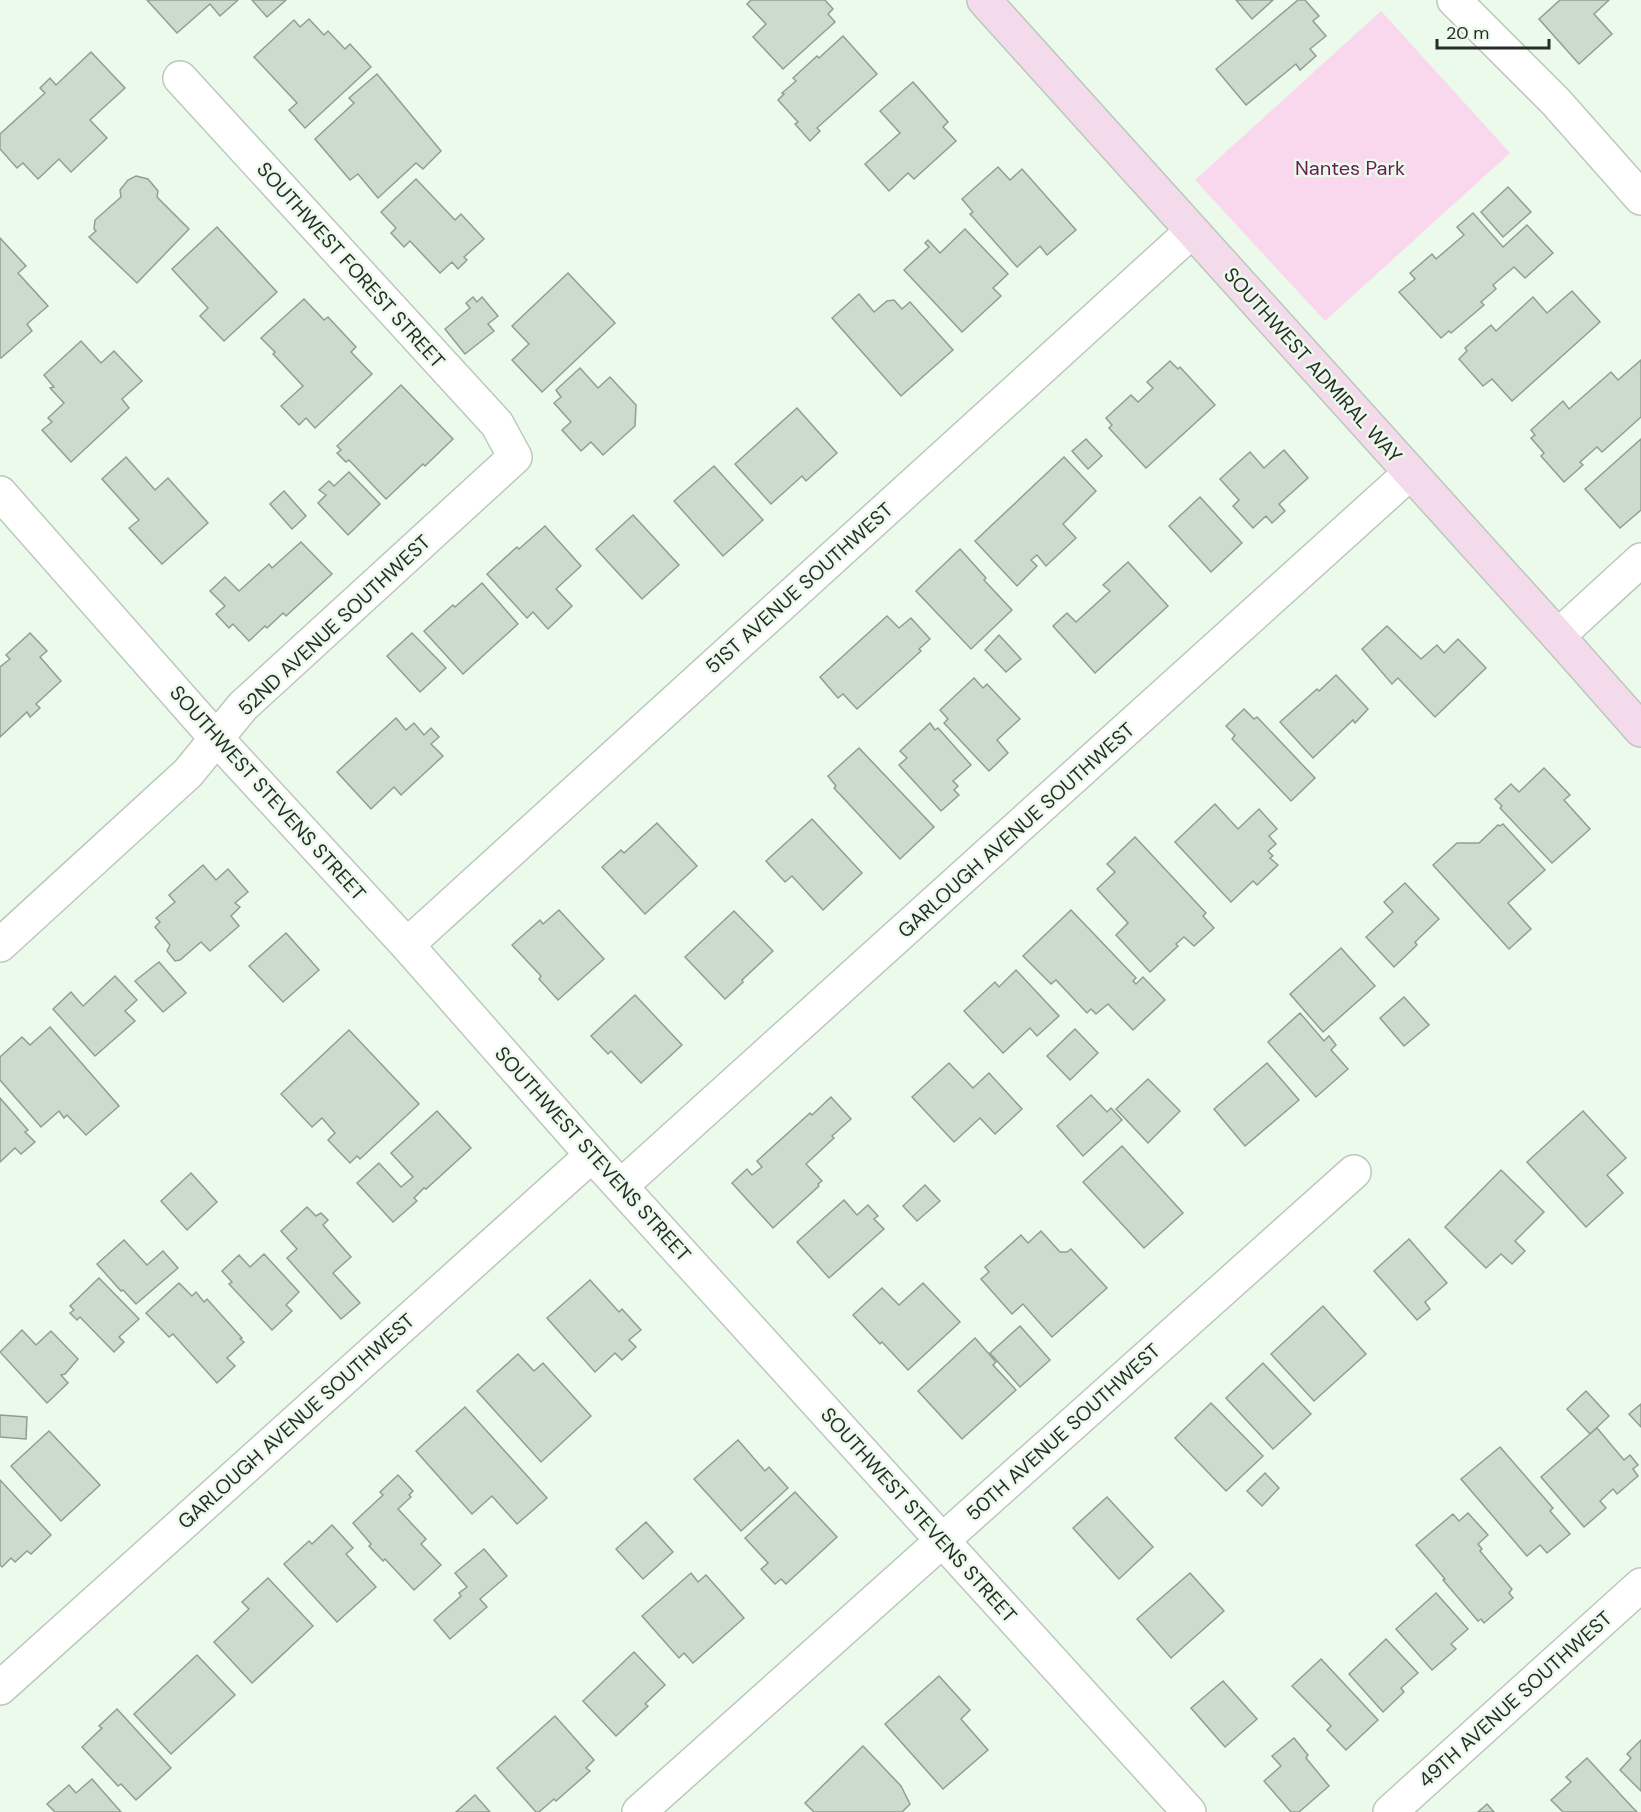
<svg xmlns="http://www.w3.org/2000/svg" width="1641" height="1812" viewBox="0 0 1641 1812" font-family="'DM Sans',sans-serif">
	<rect width="100%" height="100%" fill="#ecfaec"/>
	<polygon fill="#f9d7ed" points="1381,11 1510,153 1325,321 1195,180"/>
	<g fill="#cddbcd" stroke="#929e92" stroke-width="1.5">
		<polygon points="147,0 238,0 220,16 210,4 177,33"/>
		<polygon points="252,0 286,0 267,17"/>
		<polygon points="751,0 825,0 833,9 828,14 835,22 783,69 753,37 766,24 747,4"/>
		<polygon points="1236,0 1273,0 1252,19"/>
		<polygon points="1298,0 1305,0 1319,16 1313,21 1326,36 1310,49 1316,56 1300,70 1296,64 1246,105 1216,69"/>
		<polygon points="1560,0 1609,0 1594,14 1612,34 1579,64 1539,19"/>
		<polygon points="309,19 324,35 328,31 345,49 350,44 371,67 305,128 289,110 297,103 254,57 294,20 300,27"/>
		<polygon points="843,36 877,74 817,128 820,131 810,141 795,124 798,122 778,100 784,94 782,93 796,81 793,78 817,56 819,58"/>
		<polygon points="91,52 125,88 90,120 107,138 71,172 59,159 38,179 23,163 17,168 0,149 0,134 45,93 40,88 50,78 56,85"/>
		<polygon points="377,74 441,151 423,169 416,163 378,198 358,174 350,180 315,139 354,103 349,98"/>
		<polygon points="913,82 948,122 943,127 956,141 914,179 908,173 889,191 865,164 900,133 880,111"/>
		<polygon points="998,167 1010,180 1022,169 1076,230 1047,255 1040,246 1017,267 970,214 973,212 962,199"/>
		<polygon points="136,176 148,179 158,191 157,197 189,229 137,283 89,237 96,231 94,229 95,220 121,197 120,190 128,180"/>
		<polygon points="416,179 455,220 461,214 484,239 464,257 467,260 458,269 452,262 440,273 410,241 404,247 391,233 396,228 381,212"/>
		<polygon points="1508,187 1531,212 1503,237 1481,212"/>
		<polygon points="1473,213 1503,247 1527,225 1553,253 1525,278 1514,267 1493,285 1496,289 1481,302 1484,305 1451,333 1449,331 1441,338 1399,292 1415,279 1410,273 1432,254 1436,259 1464,235 1457,227"/>
		<polygon points="217,227 277,292 224,341 200,316 208,308 172,269"/>
		<polygon points="965,229 1008,274 993,288 1001,296 962,332 904,270 929,247 925,243 928,240 940,253"/>
		<polygon points="0,238 26,266 18,273 48,306 27,324 32,331 1,358 0,357"/>
		<polygon points="568,273 615,323 542,392 512,360 529,344 512,326"/>
		<polygon points="1572,291 1600,322 1512,401 1492,379 1483,386 1459,359 1467,351 1465,348 1491,325 1496,331 1533,297 1547,313"/>
		<polygon points="859,294 874,312 887,301 894,300 902,309 910,302 953,350 901,396 832,318"/>
		<polygon points="473,297 477,302 482,297 498,316 488,324 494,331 465,354 445,329 470,308 466,303"/>
		<polygon points="304,299 324,320 328,317 356,347 351,352 372,374 315,428 306,418 299,425 281,406 303,386 273,354 275,352 261,338"/>
		<polygon points="81,341 101,363 114,351 142,381 122,399 129,408 71,462 42,430 52,422 48,418 64,403 50,388 54,387 44,375"/>
		<polygon points="1641,360 1641,417 1602,452 1597,447 1580,462 1583,465 1564,482 1541,456 1544,453 1531,438 1535,435 1531,430 1563,401 1569,409 1611,372 1618,380"/>
		<polygon points="1170,361 1178,369 1180,367 1215,405 1146,468 1109,428 1112,425 1106,418 1131,395 1138,402 1153,388 1147,382"/>
		<polygon points="580,368 598,388 610,377 636,405 635,426 603,455 591,442 581,451 562,430 571,422 554,403 561,397 556,390"/>
		<polygon points="401,385 453,439 425,466 423,464 386,499 349,460 346,462 337,453 341,450 337,446"/>
		<polygon points="797,408 837,453 806,481 802,476 771,504 735,464"/>
		<polygon points="1086,439 1102,456 1088,469 1072,451"/>
		<polygon points="1641,439 1641,510 1620,528 1585,489"/>
		<polygon points="1284,450 1308,478 1279,504 1285,511 1272,523 1266,516 1253,528 1233,506 1239,500 1220,479 1250,452 1264,468"/>
		<polygon points="126,457 155,490 168,478 208,523 162,564 129,528 139,520 102,479"/>
		<polygon points="1064,457 1096,491 1063,524 1076,538 1046,566 1037,555 1031,560 1037,566 1017,586 975,541"/>
		<polygon points="714,466 763,520 723,556 674,501"/>
		<polygon points="349,472 380,504 348,535 318,503 326,495 319,490 329,481 334,486"/>
		<polygon points="284,491 306,516 292,529 270,504"/>
		<polygon points="1200,497 1242,543 1211,572 1169,526"/>
		<polygon points="633,515 679,565 642,599 596,549"/>
		<polygon points="545,526 581,566 556,589 572,606 548,629 533,612 527,618 487,574 517,547 519,549"/>
		<polygon points="301,542 332,574 286,616 283,613 267,628 265,626 249,641 233,624 229,628 216,614 225,606 210,591 225,577 239,591 269,564 272,568"/>
		<polygon points="960,549 986,578 984,580 1012,610 971,649 916,591"/>
		<polygon points="1128,562 1168,606 1095,673 1053,626 1067,613 1076,622 1110,591 1103,585"/>
		<polygon points="482,583 518,624 463,674 424,631 453,605 455,607"/>
		<polygon points="887,616 899,628 911,618 930,639 919,649 921,651 857,709 843,694 838,698 820,677"/>
		<polygon points="1387,626 1421,659 1437,645 1444,653 1458,639 1486,668 1435,717 1398,678 1392,684 1362,649"/>
		<polygon points="30,633 47,651 40,657 61,681 36,704 40,708 30,717 27,712 0,737 0,667 10,659 6,655"/>
		<polygon points="412,633 446,668 420,692 387,656"/>
		<polygon points="999,635 1021,659 1006,672 985,650"/>
		<polygon points="1336,675 1368,709 1355,723 1353,720 1313,758 1280,722 1317,689 1319,691"/>
		<polygon points="974,678 983,688 987,684 1020,719 997,740 1008,753 989,771 944,723 948,719 940,710"/>
		<polygon points="1244,709 1254,719 1257,717 1315,778 1291,801 1232,739 1235,735 1226,726"/>
		<polygon points="396,718 406,730 414,723 424,735 431,728 439,737 431,744 443,756 401,795 394,787 371,809 337,772"/>
		<polygon points="930,723 935,730 938,728 971,765 953,781 958,786 954,790 959,795 941,811 899,765 907,758 900,751"/>
		<polygon points="859,748 934,827 900,859 834,788 836,786 828,776"/>
		<polygon points="1544,768 1570,795 1564,800 1590,829 1552,863 1500,808 1502,806 1495,799 1511,784 1519,792"/>
		<polygon points="1215,804 1238,829 1259,809 1277,829 1269,836 1276,844 1268,851 1273,856 1270,858 1278,865 1257,885 1253,881 1231,902 1175,842"/>
		<polygon points="812,819 862,873 823,910 792,876 785,882 766,861"/>
		<polygon points="657,823 697,866 645,914 602,867 621,850 624,853"/>
		<polygon points="1503,824 1545,870 1508,903 1531,929 1509,949 1433,865 1457,843 1479,843 1498,825 1500,826"/>
		<polygon points="1135,837 1206,913 1203,916 1214,928 1194,946 1184,937 1176,944 1178,946 1150,972 1116,935 1128,923 1097,889 1115,872 1107,864"/>
		<polygon points="203,865 216,880 228,869 248,892 235,903 240,907 231,916 239,926 210,951 201,942 180,960 175,961 167,951 170,945 155,927 160,922 156,918 175,902 169,895"/>
		<polygon points="1405,883 1439,919 1415,942 1417,945 1394,967 1366,937 1393,912 1384,902"/>
		<polygon points="559,910 604,959 558,1000 539,979 541,976 512,945 540,920 543,924"/>
		<polygon points="1071,910 1136,978 1133,981 1136,984 1143,977 1165,1000 1133,1030 1108,1004 1096,1014 1091,1009 1087,1013 1056,980 1051,984 1023,956"/>
		<polygon points="734,911 773,951 742,980 743,982 725,999 685,957"/>
		<polygon points="286,933 319,970 283,1002 249,966"/>
		<polygon points="1341,948 1375,986 1323,1032 1290,994"/>
		<polygon points="159,962 186,993 163,1012 135,981"/>
		<polygon points="1016,970 1059,1016 1037,1036 1030,1028 1003,1053 964,1011 995,982 999,987"/>
		<polygon points="115,976 137,1000 125,1011 135,1021 95,1056 53,1009 71,992 83,1006"/>
		<polygon points="635,995 682,1045 641,1083 611,1051 608,1054 591,1036"/>
		<polygon points="1404,997 1429,1025 1404,1046 1380,1018"/>
		<polygon points="1300,1013 1324,1041 1329,1036 1336,1045 1331,1050 1348,1069 1316,1097 1268,1042"/>
		<polygon points="50,1027 119,1106 86,1135 67,1115 64,1118 59,1111 41,1127 0,1080 0,1057 22,1037 30,1045"/>
		<polygon points="1075,1029 1098,1053 1070,1080 1047,1056"/>
		<polygon points="349,1030 419,1104 360,1159 357,1156 350,1163 328,1140 335,1133 322,1118 312,1127 281,1094"/>
		<polygon points="949,1063 973,1088 989,1073 1022,1109 995,1134 980,1118 954,1142 912,1097"/>
		<polygon points="1267,1063 1299,1100 1245,1146 1214,1109"/>
		<polygon points="1148,1079 1180,1111 1148,1143 1116,1109"/>
		<polygon points="1091,1095 1107,1112 1111,1108 1122,1120 1083,1156 1057,1126"/>
		<polygon points="831,1097 851,1119 832,1136 834,1138 806,1164 822,1181 818,1184 819,1186 773,1228 732,1183 747,1169 752,1175 762,1167 757,1161 810,1113 812,1115"/>
		<polygon points="0,1098 28,1130 25,1132 35,1142 21,1154 15,1148 0,1162"/>
		<polygon points="437,1111 471,1148 426,1189 424,1188 414,1198 417,1201 393,1222 357,1183 379,1163 401,1187 413,1177 391,1153"/>
		<polygon points="1583,1111 1626,1158 1607,1175 1623,1193 1586,1227 1527,1162"/>
		<polygon points="1122,1146 1183,1213 1144,1248 1083,1182"/>
		<polygon points="1501,1170 1544,1212 1515,1241 1525,1251 1512,1264 1501,1254 1486,1268 1445,1227"/>
		<polygon points="191,1173 217,1202 187,1230 161,1201"/>
		<polygon points="925,1185 940,1201 917,1221 903,1206"/>
		<polygon points="844,1200 857,1215 868,1205 878,1216 874,1219 884,1229 829,1278 797,1242"/>
		<polygon points="307,1207 316,1216 321,1213 328,1220 323,1225 351,1257 333,1273 360,1303 341,1319 287,1258 297,1249 281,1231"/>
		<polygon points="1041,1231 1060,1252 1067,1252 1071,1249 1107,1288 1052,1337 1023,1304 1012,1314 981,1279 989,1272 985,1267 1021,1235 1028,1243"/>
		<polygon points="1409,1239 1447,1283 1425,1302 1430,1309 1417,1320 1374,1271"/>
		<polygon points="124,1240 147,1265 163,1251 178,1268 136,1304 123,1290 121,1291 97,1264"/>
		<polygon points="264,1254 299,1292 286,1305 292,1311 272,1330 229,1284 232,1282 222,1271 239,1255 250,1267"/>
		<polygon points="99,1278 139,1319 119,1337 124,1342 114,1352 80,1317 77,1320 70,1313 74,1310 70,1306"/>
		<polygon points="590,1280 619,1312 622,1309 641,1330 629,1340 636,1347 622,1360 615,1353 595,1372 547,1318"/>
		<polygon points="179,1283 192,1296 196,1292 204,1302 207,1299 242,1338 240,1339 244,1342 227,1358 235,1366 217,1383 173,1334 169,1337 146,1313"/>
		<polygon points="923,1283 960,1322 908,1370 882,1342 880,1344 853,1315 882,1288 899,1305"/>
		<polygon points="1323,1306 1366,1354 1314,1401 1271,1354"/>
		<polygon points="1020,1326 1050,1360 1020,1387 990,1353"/>
		<polygon points="22,1330 36,1345 51,1331 78,1359 65,1374 61,1375 68,1383 47,1403 0,1352"/>
		<polygon points="975,1338 996,1362 993,1365 1016,1390 962,1439 918,1391"/>
		<polygon points="518,1354 534,1371 543,1363 591,1416 541,1462 477,1391"/>
		<polygon points="1263,1363 1311,1414 1273,1449 1226,1398"/>
		<polygon points="1586,1391 1609,1416 1590,1434 1567,1409"/>
		<polygon points="1211,1403 1263,1456 1226,1491 1175,1438"/>
		<polygon points="1641,1404 1641,1427 1629,1414"/>
		<polygon points="465,1407 547,1498 517,1524 492,1496 472,1514 416,1451"/>
		<polygon points="0,1415 27,1417 26,1439 0,1437"/>
		<polygon points="1597,1428 1624,1460 1630,1455 1638,1465 1633,1469 1638,1476 1617,1494 1613,1489 1600,1501 1606,1508 1584,1527 1541,1477"/>
		<polygon points="49,1431 100,1485 61,1521 11,1466"/>
		<polygon points="738,1440 765,1471 769,1467 788,1488 741,1531 694,1479"/>
		<polygon points="1500,1447 1553,1508 1550,1511 1570,1534 1547,1553 1540,1545 1527,1556 1461,1479"/>
		<polygon points="1265,1473 1279,1488 1262,1506 1247,1491"/>
		<polygon points="398,1475 413,1491 409,1495 411,1497 398,1509 426,1539 421,1544 441,1565 414,1590 385,1559 383,1561 369,1546 371,1544 353,1523 383,1495 380,1492"/>
		<polygon points="0,1480 51,1535 31,1554 27,1551 15,1562 11,1558 2,1567 0,1565"/>
		<polygon points="795,1492 837,1537 786,1584 781,1579 775,1584 761,1569 768,1563 745,1538"/>
		<polygon points="1107,1497 1153,1547 1119,1579 1073,1528"/>
		<polygon points="1468,1513 1488,1535 1478,1544 1482,1549 1480,1551 1512,1589 1509,1593 1513,1598 1484,1623 1481,1619 1478,1621 1443,1580 1445,1579 1416,1545 1453,1514 1459,1521"/>
		<polygon points="646,1522 673,1552 643,1579 616,1549"/>
		<polygon points="332,1525 353,1548 346,1554 376,1587 337,1622 284,1564 309,1541 312,1544"/>
		<polygon points="484,1549 507,1576 480,1599 487,1607 450,1639 434,1620 461,1596 459,1593 467,1587 455,1573"/>
		<polygon points="691,1573 698,1582 706,1575 744,1618 693,1663 684,1653 679,1658 642,1616"/>
		<polygon points="1190,1573 1224,1611 1171,1658 1137,1619"/>
		<polygon points="268,1578 313,1626 252,1683 214,1642 249,1609 242,1602"/>
		<polygon points="1436,1593 1468,1629 1451,1644 1456,1649 1432,1670 1396,1629"/>
		<polygon points="1386,1639 1418,1673 1401,1688 1404,1692 1383,1712 1349,1674"/>
		<polygon points="634,1652 665,1685 645,1704 648,1706 616,1736 583,1701"/>
		<polygon points="197,1655 235,1695 171,1754 134,1714"/>
		<polygon points="1321,1659 1378,1720 1346,1750 1327,1730 1331,1726 1292,1686"/>
		<polygon points="939,1676 970,1710 961,1719 988,1750 943,1789 885,1724"/>
		<polygon points="1223,1681 1257,1719 1225,1747 1191,1708"/>
		<polygon points="117,1709 171,1768 136,1800 121,1784 118,1786 82,1747 102,1728 99,1726"/>
		<polygon points="555,1716 594,1760 586,1768 590,1771 556,1801 554,1799 539,1812 536,1812 497,1768"/>
		<polygon points="1294,1738 1308,1755 1306,1758 1329,1786 1299,1812 1291,1812 1264,1781 1281,1766 1272,1756"/>
		<polygon points="1641,1740 1641,1791 1620,1770 1631,1758 1627,1754"/>
		<polygon points="863,1746 901,1786 910,1804 902,1812 814,1812 805,1803"/>
		<polygon points="1587,1758 1632,1807 1637,1812 1563,1812 1551,1800 1571,1782 1566,1777"/>
		<polygon points="92,1779 121,1812 55,1812 47,1804 69,1785 76,1793"/>
		<polygon points="475,1795 490,1812 456,1812"/>
		<polygon points="1487,1804 1494,1812 1478,1812"/>
	</g>
	<g fill="none" stroke-linecap="round" stroke-linejoin="round">
		<defs>
			<g id="minor">
				<polyline points="1454,0 1556,102 1641,198"/>
				<polyline points="0,493 216,738 407,945 592,1155 1189,1812"/>
				<polyline points="1558,636 1641,560"/>
				<polyline points="0,945 188,773 243,706 515,457 497,424 180,78"/>
				<polyline points="407,945 1192,231"/>
				<polyline points="621,1186 1410,473"/>
				<polyline points="0,1688 592,1155"/>
				<polyline points="639,1812 1354,1172"/>
			</g>
			<polyline id="tertiary" points="1390,1812 1641,1585"/>
			<polyline id="secondary" points="984,0 1558,636 1641,730"/>
		</defs>
		<use href="#minor" stroke="#bbc8bb" stroke-width="36"/>
		<use href="#tertiary" stroke="#bbc8bb" stroke-width="36"/>
		<use href="#secondary" stroke="#bbc8bb" stroke-width="36"/>
		<use href="#minor" stroke="#fff" stroke-width="33"/>
		<use href="#tertiary" stroke="#fff" stroke-width="33"/>
		<use href="#secondary" stroke="#f3dbec" stroke-width="33"/>
	</g>
	<g text-anchor="middle" dominant-baseline="central" stroke-width="5" stroke-linejoin="round" paint-order="stroke">
		<g font-size="20" fill="#681d56" stroke="#ecfaec">
			<text x="1350" y="168">Nantes Park</text>
		</g>
		<g font-size="20" fill="#272c27" stroke="#ecfaec">
			<text transform="translate(351 265) rotate(48)">SOUTHWEST FOREST STREET</text>
			<text transform="translate(1313 365) rotate(48)">SOUTHWEST ADMIRAL WAY</text>
			<text transform="translate(799 588) rotate(-42)">51ST AVENUE SOUTHWEST</text>
			<text transform="translate(334 625) rotate(-43)">52ND AVENUE SOUTHWEST</text>
			<text transform="translate(268 793) rotate(48)">SOUTHWEST STEVENS STREET</text>
			<text transform="translate(1016 830) rotate(-42)">GARLOUGH AVENUE SOUTHWEST</text>
			<text transform="translate(593 1154) rotate(48)">SOUTHWEST STEVENS STREET</text>
			<text transform="translate(296 1421) rotate(-42)">GARLOUGH AVENUE SOUTHWEST</text>
			<text transform="translate(1063 1432) rotate(-42)">50TH AVENUE SOUTHWEST</text>
			<text transform="translate(919 1515) rotate(48)">SOUTHWEST STEVENS STREET</text>
			<text transform="translate(1515 1699) rotate(-42)">49TH AVENUE SOUTHWEST</text>
		</g>
	</g>
	<path d="M1437 39v9h112v-9" fill="none" stroke="#272c27" stroke-width="3"/>
	<text x="1446" y="39" font-size="18" fill="#272c27" stroke="#ecfaec" stroke-width="4.5" paint-order="stroke">20 m</text>
</svg>
